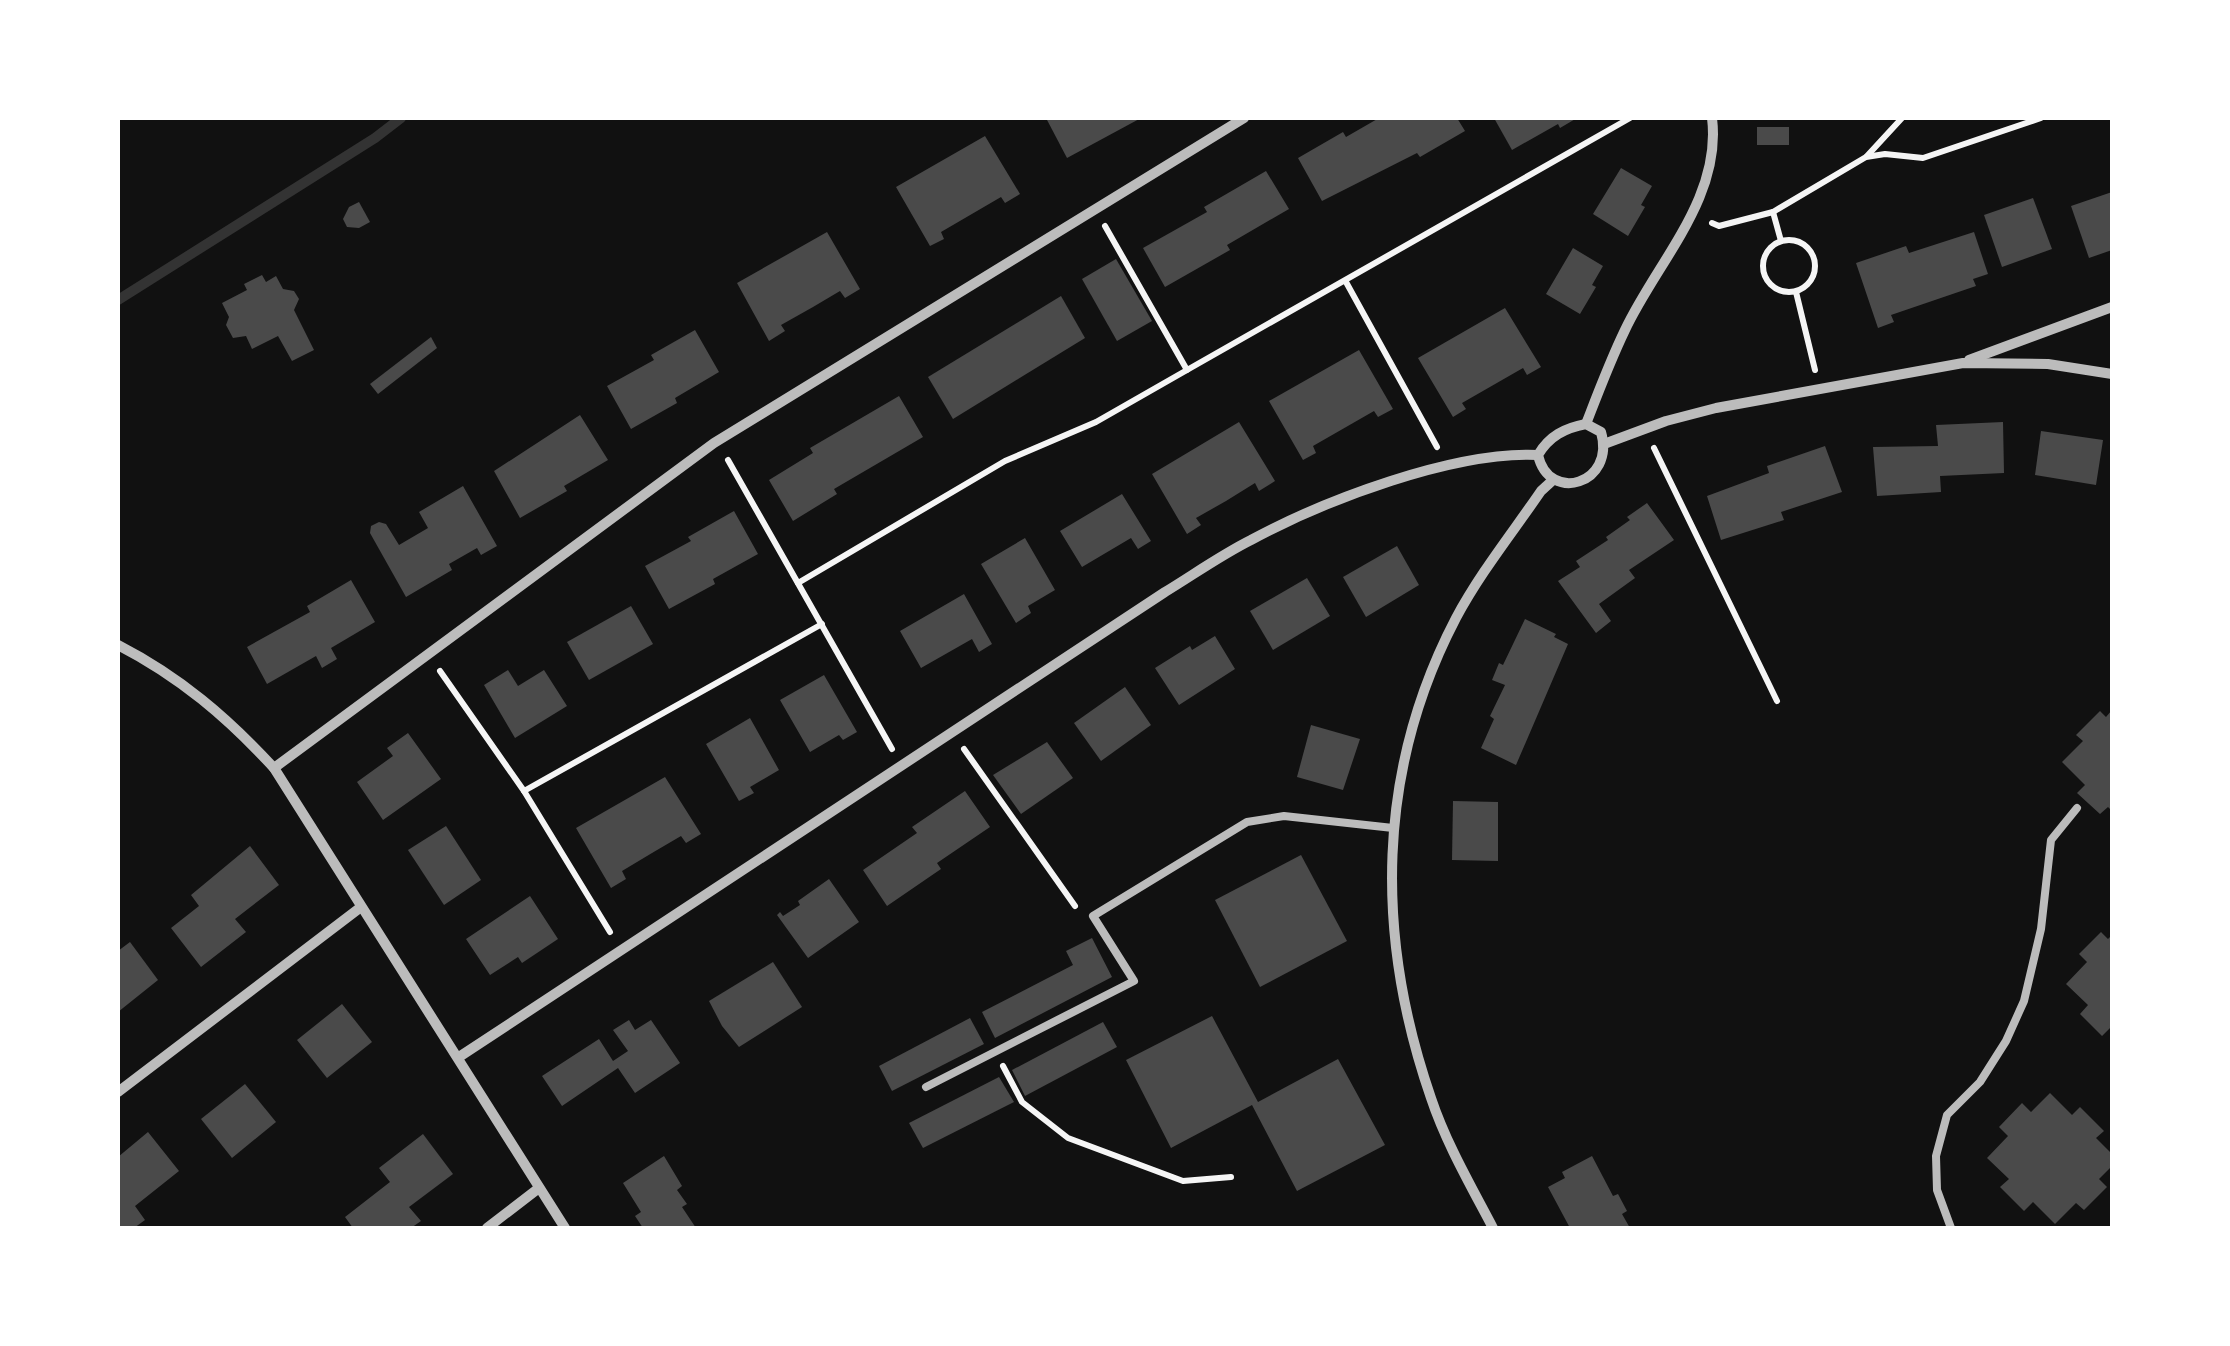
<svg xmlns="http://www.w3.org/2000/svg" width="2230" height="1346" viewBox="0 0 2230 1346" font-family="'Libre Baskerville',serif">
	<rect width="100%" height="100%" fill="#111"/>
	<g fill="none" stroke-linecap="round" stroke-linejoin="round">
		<polyline stroke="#333" stroke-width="10" points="118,300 375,138 401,118"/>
	</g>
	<g fill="#4a4a4a">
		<polygon points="1046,118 1141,118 1067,158"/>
		<polygon points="1379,118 1457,118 1465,131 1420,157 1417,153 1322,201 1298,158 1343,132 1346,137"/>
		<polygon points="1494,118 1577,118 1560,128 1558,124 1512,150"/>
		<rect x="1757" y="127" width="32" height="18"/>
		<polygon points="985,136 1020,194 1005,203 1001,197 941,232 944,239 930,246 896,187"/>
		<polygon points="1621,168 1652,186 1641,205 1645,207 1628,236 1593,214"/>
		<polygon points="1266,171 1289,209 1227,245 1230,250 1165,287 1143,248 1207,212 1204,207"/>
		<polygon points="2112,192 2112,250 2089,258 2071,206"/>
		<polygon points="2033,198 2052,249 2002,267 1984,215"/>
		<polygon points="359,202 370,222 359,228 347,227 343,219 349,207"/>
		<polygon points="827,232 860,289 845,298 840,291 813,307 781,325 785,331 769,341 737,283"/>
		<polygon points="1974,232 1988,274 1973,279 1976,286 1891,315 1894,322 1878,328 1856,263 1906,246 1909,253"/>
		<polygon points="1573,248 1603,266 1592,285 1596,287 1580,314 1546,294"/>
		<polygon points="1116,259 1152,321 1117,341 1082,279"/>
		<polygon points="262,275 266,282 276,276 283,289 294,291 299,299 294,310 314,350 292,361 278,336 252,349 246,336 233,338 226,325 229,317 222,303 247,290 244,284"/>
		<polygon points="1061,296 1085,338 953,419 928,377"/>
		<polygon points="1505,308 1541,367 1527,375 1523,368 1462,403 1466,409 1453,417 1418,358"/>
		<polygon points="695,330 719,372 675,398 677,403 631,429 607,386 654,360 651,355"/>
		<polygon points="431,337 437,348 378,394 370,384"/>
		<polygon points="1359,350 1393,409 1378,417 1374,411 1313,446 1316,453 1303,460 1269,401"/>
		<polygon points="899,396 923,437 834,489 837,494 793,521 769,480 813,453 810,448"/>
		<polygon points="580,415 608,460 564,486 567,491 520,518 494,471"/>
		<polygon points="1239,422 1275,481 1259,491 1255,483 1226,501 1196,518 1201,525 1187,534 1152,474"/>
		<polygon points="2003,422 2004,473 1940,476 1941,492 1877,496 1873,447 1938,446 1936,425"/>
		<polygon points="2041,431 2103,440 2096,485 2035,475"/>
		<polygon points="1825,446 1842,492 1781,512 1784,520 1721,540 1707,496 1769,473 1767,466"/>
		<polygon points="463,486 497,546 481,555 477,548 449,564 452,570 406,597 370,533 371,526 379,522 386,524 399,545 428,528 419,512"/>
		<polygon points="1122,494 1151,541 1138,549 1131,538 1082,567 1060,531"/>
		<polygon points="1647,503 1674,540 1629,570 1635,578 1599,604 1611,621 1596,633 1558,581 1580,567 1576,561 1608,540 1606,537 1630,520 1627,517"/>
		<polygon points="734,511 758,554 713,579 715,584 669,609 645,566 691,541 688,537"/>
		<polygon points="1025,538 1055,590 1028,606 1031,613 1016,623 981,564"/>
		<polygon points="1397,546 1419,585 1366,617 1343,577"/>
		<polygon points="1307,578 1330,616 1273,650 1250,611"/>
		<polygon points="351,580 375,622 331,648 337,659 322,668 316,656 267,684 247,647 310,612 307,606"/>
		<polygon points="964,594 992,644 979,652 972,639 921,668 900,631"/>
		<polygon points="631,606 653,644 589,680 567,642"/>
		<polygon points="1525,619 1556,634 1554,637 1568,644 1516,765 1481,748 1494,719 1490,716 1505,685 1492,680 1499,663 1503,665"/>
		<polygon points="1215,636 1235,669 1179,705 1155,668 1190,646 1192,650"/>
		<polygon points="508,670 518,686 544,670 567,706 515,738 484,685"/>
		<polygon points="824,675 857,732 843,740 839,735 810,752 780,700"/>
		<polygon points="1125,687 1151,725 1101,761 1074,723"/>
		<polygon points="2112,710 2112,811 2108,807 2100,814 2077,793 2085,785 2062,762 2083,741 2076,735 2100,711 2106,717"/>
		<polygon points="750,718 779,770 750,787 754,793 739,801 706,744"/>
		<polygon points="1311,725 1360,739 1343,790 1297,777"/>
		<polygon points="408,733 441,779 383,820 357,782 393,756 387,748"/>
		<polygon points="1047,742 1073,778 1021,814 993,775"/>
		<polygon points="665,777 701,834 686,843 681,836 652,853 622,871 626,879 611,888 576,828"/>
		<polygon points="965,791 990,827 937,863 941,869 887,906 863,870 917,833 912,827"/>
		<polygon points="1453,801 1498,802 1498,861 1452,860"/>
		<polygon points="446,826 481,880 444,905 408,850"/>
		<polygon points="250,846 279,885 235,919 246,932 201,967 171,928 199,906 191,895"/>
		<polygon points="1301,855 1347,941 1260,987 1215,900"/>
		<polygon points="829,879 859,922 808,958 777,915 780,912 783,916 800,905 798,901"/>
		<polygon points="530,896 558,939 522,963 518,957 490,975 466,939"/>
		<polygon points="2101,932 2108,939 2112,935 2112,1026 2102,1036 2080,1014 2088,1005 2066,984 2087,962 2079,954"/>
		<polygon points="1092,938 1112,977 995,1038 982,1012 1073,965 1066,951"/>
		<polygon points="130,942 158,980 118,1012 118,951"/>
		<polygon points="773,962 802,1007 739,1047 722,1026 709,1001"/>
		<polygon points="342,1004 372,1042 327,1078 297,1040"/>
		<polygon points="1212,1016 1258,1102 1338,1059 1385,1145 1297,1191 1252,1105 1171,1148 1126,1060"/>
		<polygon points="970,1018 984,1044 892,1091 879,1066"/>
		<polygon points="629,1020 635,1030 651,1020 680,1063 635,1093 618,1068 562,1106 542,1076 599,1039 613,1061 628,1051 613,1030"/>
		<polygon points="1103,1022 1117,1047 1025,1096 1012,1070"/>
		<polygon points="999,1077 1014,1102 923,1148 909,1123"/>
		<polygon points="245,1084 276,1122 232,1158 201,1119"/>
		<polygon points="2050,1093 2072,1115 2080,1107 2104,1131 2096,1138 2112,1154 2112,1166 2099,1179 2107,1187 2084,1210 2076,1203 2055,1224 2033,1202 2024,1211 2000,1187 2009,1179 1987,1158 2008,1136 1999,1127 2022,1103 2031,1112"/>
		<polygon points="148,1132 179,1171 135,1206 145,1220 134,1228 118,1228 118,1157"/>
		<polygon points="423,1134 453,1174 409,1207 421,1221 411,1228 353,1228 345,1217 390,1182 379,1168"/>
		<polygon points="664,1156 682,1186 677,1190 687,1204 682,1207 696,1228 643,1228 635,1216 641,1212 623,1183"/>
		<polygon points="1592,1156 1613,1196 1618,1194 1627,1211 1622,1214 1630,1228 1570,1228 1548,1187 1565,1178 1562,1172"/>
	</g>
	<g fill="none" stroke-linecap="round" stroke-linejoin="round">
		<g stroke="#f5f5f5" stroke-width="6">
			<polyline points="1867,156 1902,118"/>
			<polyline points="1773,212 1781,241"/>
			<polyline points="1712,223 1719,226 1773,212 1866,157 1885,154 1923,158 2041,118"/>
			<polyline points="1105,226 1187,370 1630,118"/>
			<circle cx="1789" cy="266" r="26"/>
			<polyline points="1346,282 1437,447"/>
			<polyline points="1796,292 1815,370"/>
			<polyline points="1654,448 1777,701"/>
			<polyline points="728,460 892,749"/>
			<polyline points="798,583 1005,461 1096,422 1187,370"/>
			<polyline points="440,671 524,791 610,932"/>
			<polyline points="964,749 1075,906"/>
			<polyline points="524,791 822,624"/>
			<polyline points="1003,1066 1022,1102 1068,1138 1183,1181 1231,1177"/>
		</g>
		<g stroke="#bcbcbc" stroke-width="8">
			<polyline points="926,1087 1134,981 1093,916 1247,822 1284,816 1393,828"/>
			<polyline points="1951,1228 1937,1190 1936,1156 1947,1115 1980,1082 2006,1041 2024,1001 2041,929 2051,840 2077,808"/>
		</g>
		<g stroke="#bcbcbc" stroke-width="10">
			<polyline points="1969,360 2112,307"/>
			<path d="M1586 424C1598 393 1610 361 1625 330 1657 262 1722 198 1712 118"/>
			<path d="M1586 424 1601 432C1616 484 1549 504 1538 455 1549 436 1565 428 1586 424Z"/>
			<polyline points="1604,444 1666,421 1716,408 1963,363 2048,364 2112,374"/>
			<path d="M118 645C180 677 227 717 274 768L565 1228"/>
			<polyline points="274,768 714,443 1244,118"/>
			<path d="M459 1057 1165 592C1193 575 1221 555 1251 540 1325 500 1454 451 1538 455"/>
			<polyline points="118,1092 361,907"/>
			<polyline points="487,1228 539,1188"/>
			<path d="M1493 1228C1471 1186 1446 1143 1431 1098 1375 936 1376 771 1456 618 1480 573 1513 532 1541 491L1553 480"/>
		</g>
	</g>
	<rect width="2230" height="1346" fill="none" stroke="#ffffff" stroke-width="240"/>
</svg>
